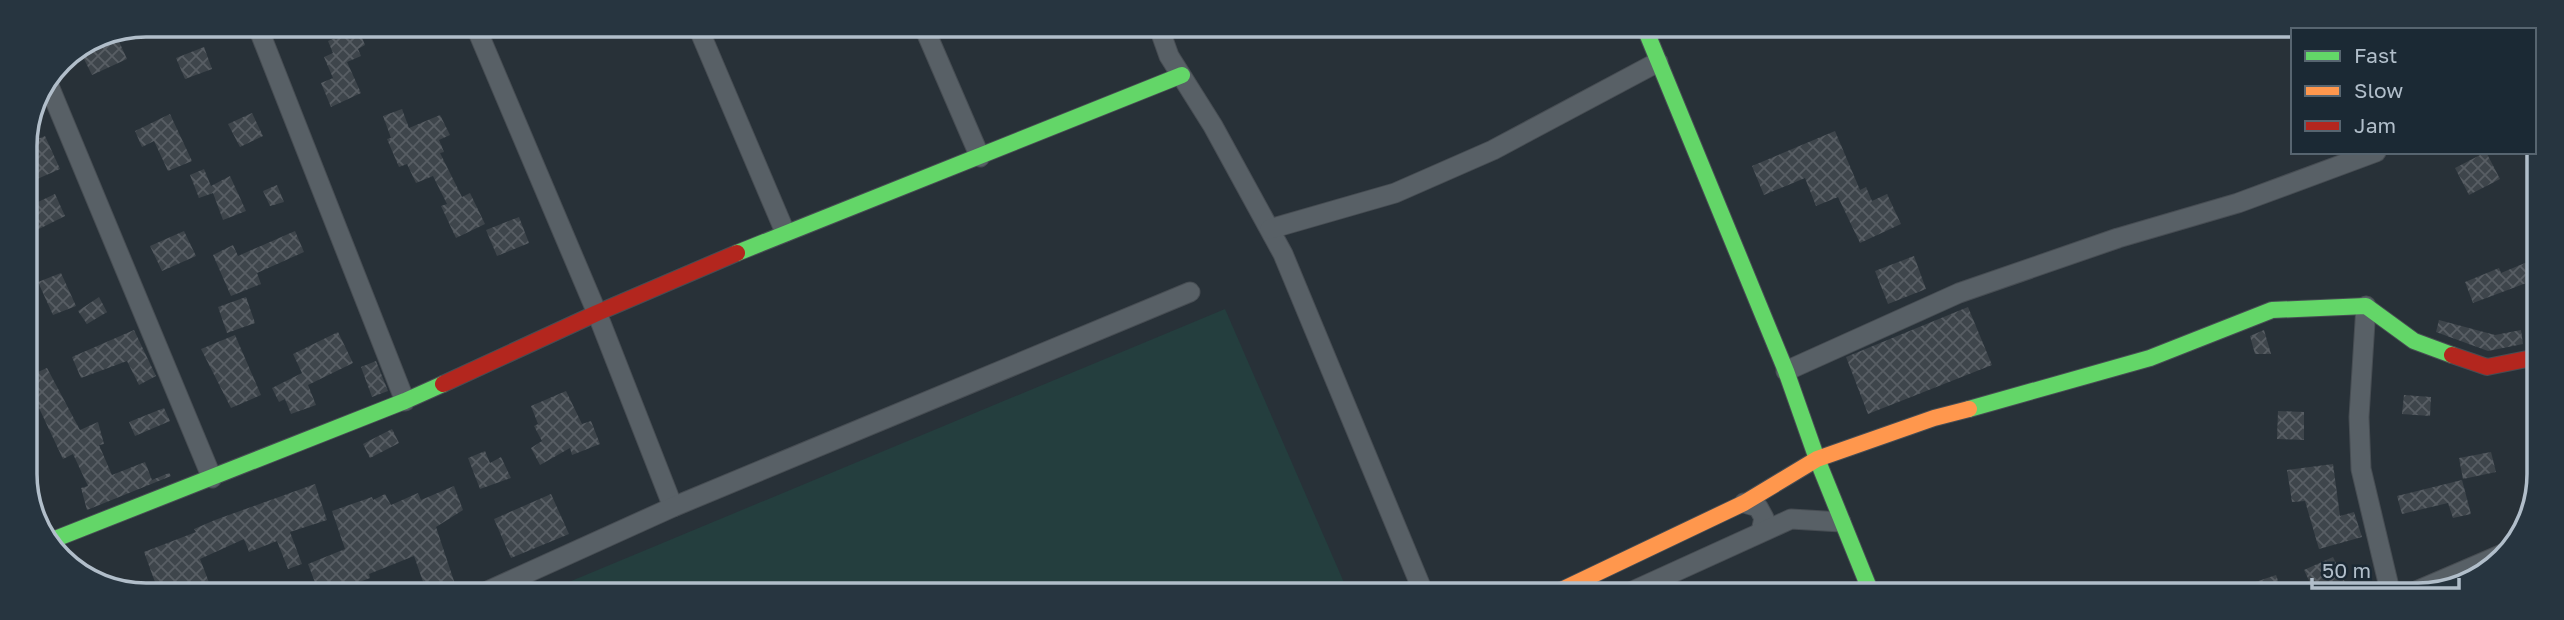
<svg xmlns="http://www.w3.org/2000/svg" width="2564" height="620" viewBox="0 0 2564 620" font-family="'Golos Text',sans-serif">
	<defs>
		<pattern id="building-cross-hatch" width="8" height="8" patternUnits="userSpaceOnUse" patternTransform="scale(1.75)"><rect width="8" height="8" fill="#3e454b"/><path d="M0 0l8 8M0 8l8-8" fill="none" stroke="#585e64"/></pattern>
	</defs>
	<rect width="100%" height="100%" fill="#283138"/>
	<polygon fill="#243e3e" points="1225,309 1349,594 540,594"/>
	<g fill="url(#building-cross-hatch)">
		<polygon points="358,28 365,45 358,49 361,56 347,62 361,93 331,107 321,83 333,78 324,57 333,53 328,41"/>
		<polygon points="117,37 127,59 92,75 81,53"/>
		<polygon points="204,47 212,69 185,79 176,58"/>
		<polygon points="402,109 409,128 440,115 450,135 439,140 444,152 440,153 462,197 470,193 485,224 456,238 441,206 447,204 433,176 416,183 407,164 399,167 387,139 391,138 383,116"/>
		<polygon points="252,113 263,136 240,147 228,124"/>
		<polygon points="170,114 192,161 168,171 154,141 142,147 135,131"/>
		<polygon points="1835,131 1860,190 1866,187 1872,201 1887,194 1901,224 1860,243 1838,197 1816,206 1805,178 1764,195 1752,166"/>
		<polygon points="45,136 60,169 35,180 25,158 25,144"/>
		<polygon points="2486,152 2500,179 2469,195 2455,168"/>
		<polygon points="204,169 211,186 230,176 246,211 223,220 213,193 199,198 190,175"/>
		<polygon points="277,185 284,202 270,206 263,191"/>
		<polygon points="55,194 65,216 33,232 25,216 25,208"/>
		<polygon points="519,217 529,243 497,256 486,230"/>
		<polygon points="184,231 196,256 162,271 150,246"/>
		<polygon points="295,231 304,252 257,273 261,284 231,296 213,255 233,245 238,256"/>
		<polygon points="1914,256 1926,289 1888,304 1875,271"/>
		<polygon points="2537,258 2537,279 2473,303 2465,282 2499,268 2501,273"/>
		<polygon points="61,273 76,306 53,315 38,282"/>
		<polygon points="99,297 107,312 87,324 78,311"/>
		<polygon points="246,297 255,323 227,333 218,307"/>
		<polygon points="1968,307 1992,365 1868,414 1846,357"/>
		<polygon points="2439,320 2495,335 2521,330 2523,344 2488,351 2436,332"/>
		<polygon points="134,330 156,376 139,385 127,361 81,378 72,357"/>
		<polygon points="2264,330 2271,354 2255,354 2250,336"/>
		<polygon points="338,332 353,363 308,385 316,405 291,414 285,399 279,402 272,388 302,373 293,354"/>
		<polygon points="235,335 261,395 231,408 201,349"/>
		<polygon points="376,361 388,391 372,397 361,367"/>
		<polygon points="47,368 80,430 98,422 104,444 99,445 112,475 145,462 152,480 169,473 171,476 87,510 81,488 88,486 73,454 63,459 39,408 34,411 26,394 26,377"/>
		<polygon points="566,391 582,424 591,421 600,444 572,455 570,448 540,465 531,448 542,441 534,426 538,424 531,406"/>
		<polygon points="2404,395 2431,397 2430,416 2402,414"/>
		<polygon points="164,408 170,421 135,436 129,422"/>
		<polygon points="2278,411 2304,412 2304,440 2277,439"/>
		<polygon points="392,429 399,443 370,458 363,444"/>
		<polygon points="485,451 490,463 501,457 511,478 480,489 468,458"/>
		<polygon points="2491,452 2496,472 2463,479 2459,458"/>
		<polygon points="2333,464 2340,516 2354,512 2362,537 2319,549 2305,501 2292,502 2287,470"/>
		<polygon points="2462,480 2471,514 2453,518 2448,503 2402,514 2397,496"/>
		<polygon points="315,484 327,520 290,532 302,564 288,569 277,541 249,552 244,539 200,559 210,585 188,593 159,593 144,552 196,532 194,529 215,520"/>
		<polygon points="454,486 463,510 436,527 455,584 427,593 414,556 369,574 370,578 330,593 319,593 308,564 345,549 332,511 372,497 373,500 385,494 391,505 418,493 421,500"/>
		<polygon points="551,494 569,534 511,558 494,519"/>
		<polygon points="2333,557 2351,595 2316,595 2304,570"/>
		<polygon points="2276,575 2283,595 2226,595 2226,592"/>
	</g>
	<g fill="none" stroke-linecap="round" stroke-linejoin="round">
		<defs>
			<g id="street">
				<polyline points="257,25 405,401"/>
				<polyline points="475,25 597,313 673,507"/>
				<polyline points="697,25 785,232"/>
				<polyline points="923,25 980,157"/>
				<polyline points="1158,25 1169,56 1213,126 1283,254 1424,594"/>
				<polyline points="49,86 212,478"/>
				<polyline points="1270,229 1395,193 1493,150 1658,62"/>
				<polyline points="2366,306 2359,417 2361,469 2391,595"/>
				<polyline points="1786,371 1959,293 2118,238 2238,203 2376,152"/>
				<polyline points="1744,503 1758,507 1764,518 1761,532"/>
				<polyline points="481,594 673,507 1190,292"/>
				<polyline points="1624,595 1791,519 1841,522"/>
				<polyline points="2407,595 2505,553"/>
			</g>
			<g id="fast">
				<polyline points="1644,26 1786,371 1817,459 1872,595"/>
				<polyline points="737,253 1182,75"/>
				<polyline points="1969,409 2150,358 2272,310 2366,306 2414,341 2452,355"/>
				<polyline points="50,541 405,401 443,384"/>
			</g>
			<polyline id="slow" points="1553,594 1744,503 1817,459 1934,418 1969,409"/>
			<g id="jam">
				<polyline points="2452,355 2487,367 2537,357"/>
				<polyline points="443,384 597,313 737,253"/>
			</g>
		</defs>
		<use href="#street" stroke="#474d53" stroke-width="21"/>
		<use href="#fast" stroke="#474d53" stroke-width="18"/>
		<use href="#slow" stroke="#474d53" stroke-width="18"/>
		<use href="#jam" stroke="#474d53" stroke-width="18"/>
		<use href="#street" stroke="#586066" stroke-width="19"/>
		<use href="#fast" stroke="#63d668" stroke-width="16"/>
		<use href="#slow" stroke="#ff974d" stroke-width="16"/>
		<use href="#jam" stroke="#b3261e" stroke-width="16"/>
	</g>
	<path d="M0 0H2564V620H0ZM146 37H2418A109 109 0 0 1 2527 146V474A109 109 0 0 1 2418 583H146A109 109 0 0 1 37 474V146A109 109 0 0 1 146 37Z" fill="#273540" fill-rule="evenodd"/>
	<path fill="none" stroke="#b1beca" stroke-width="3.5" d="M146 37H2418A109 109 0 0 1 2527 146V474A109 109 0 0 1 2418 583H146A109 109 0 0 1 37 474V146A109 109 0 0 1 146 37Z"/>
	<rect x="2291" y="28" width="245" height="126" fill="#1b2934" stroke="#576570" stroke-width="2"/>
	<rect x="2305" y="51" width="35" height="10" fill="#63d668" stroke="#576570" stroke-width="2"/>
	<text x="2354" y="63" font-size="21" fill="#b1beca">Fast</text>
	<rect x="2305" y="86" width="35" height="10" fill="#ff974d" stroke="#576570" stroke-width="2"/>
	<text x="2354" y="98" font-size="21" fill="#b1beca">Slow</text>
	<rect x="2305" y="121" width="35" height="10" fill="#b3261e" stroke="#576570" stroke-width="2"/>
	<text x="2354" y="133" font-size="21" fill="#b1beca">Jam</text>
	<path d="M2312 578v10h147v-10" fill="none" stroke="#b1beca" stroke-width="3.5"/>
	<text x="2322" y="578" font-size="21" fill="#b1beca" stroke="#1b2934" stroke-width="5" paint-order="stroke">50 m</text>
</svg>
